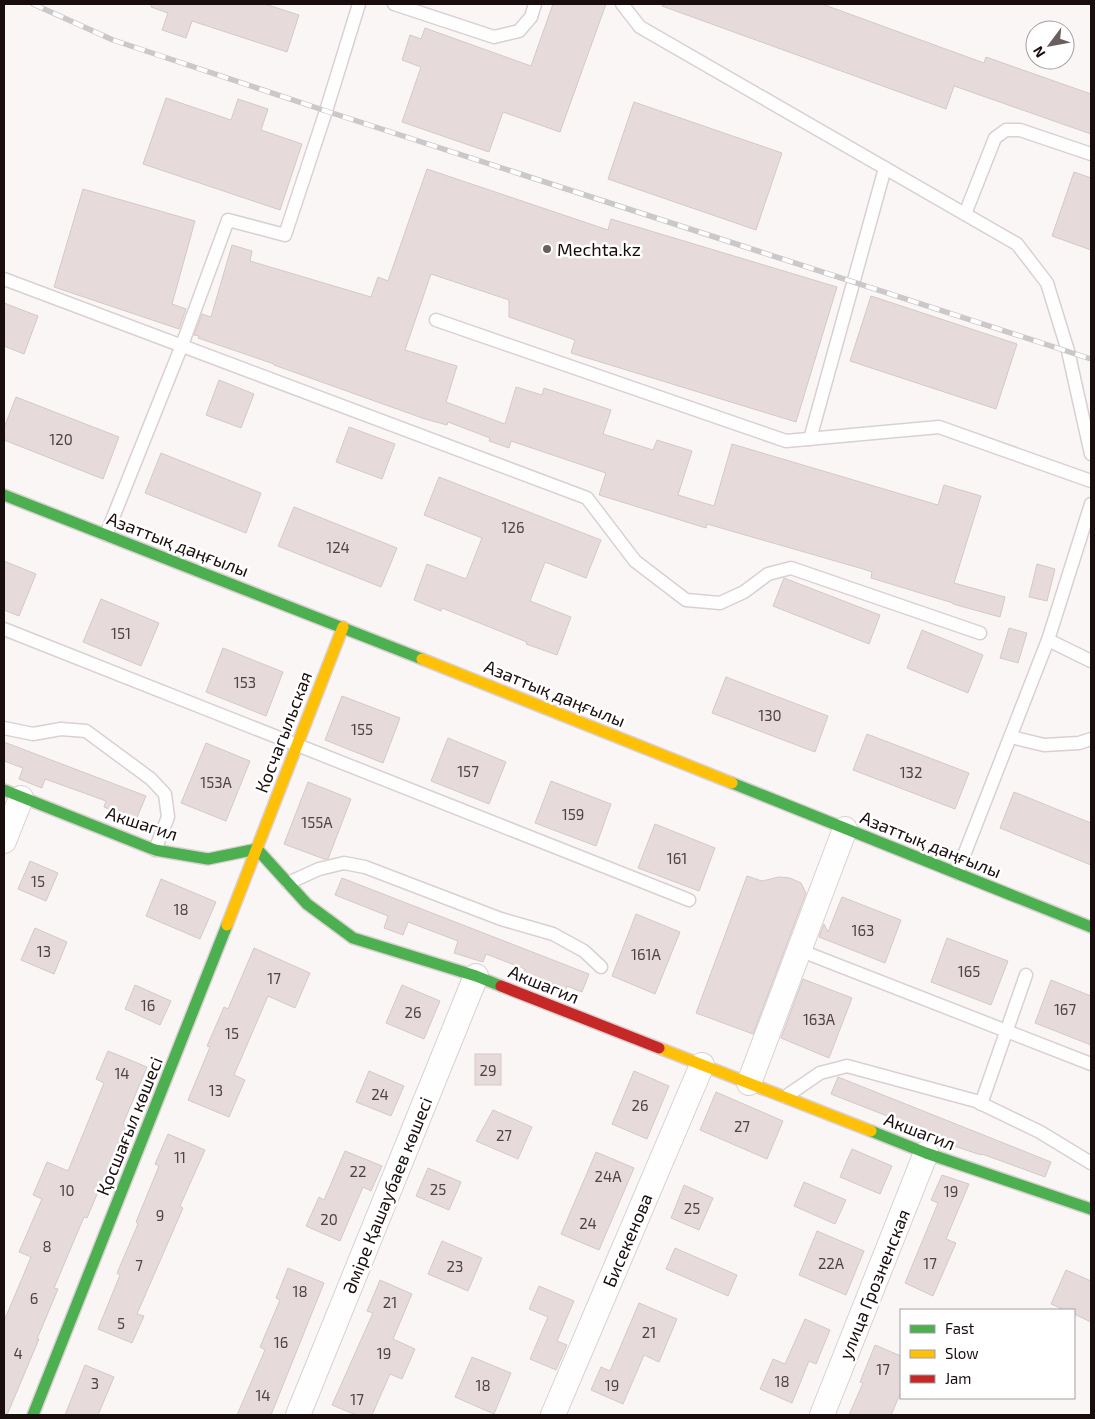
<svg xmlns="http://www.w3.org/2000/svg" width="1095" height="1419" viewBox="0 0 1095 1419" font-family="'Exo 2',sans-serif">
	<rect width="100%" height="100%" fill="#fbf6f6"/>
	<g fill="#e6dbda" stroke="#d3c9c7">
		<polygon points="151,4 265,4 299,15 287,52 192,21 186,38 162,30 168,13 151,7"/>
		<polygon points="553,4 606,4 560,132 503,112 489,152 402,122 421,67 402,60 410,35 421,39 425,28 531,66"/>
		<polygon points="663,4 822,4 984,63 986,57 1091,94 1091,134 954,86 946,109 662,6"/>
		<polygon points="166,98 231,120 238,99 268,109 261,130 302,144 280,210 143,164"/>
		<polygon points="634,102 782,153 756,230 608,179"/>
		<polygon points="427,169 608,230 611,219 837,287 796,422 571,353 575,340 509,317 509,300 431,274 405,350 457,366 446,402 505,424 516,387 542,395 544,388 611,410 603,434 653,450 657,440 692,451 678,495 714,506 732,444 938,505 944,485 981,496 954,583 1005,597 1000,617 953,604 953,603 871,578 872,572 863,569 707,524 706,528 599,495 606,473 511,441 509,448 489,441 490,438 448,422 447,425 425,419 274,365 274,364 198,338 199,336 194,335 202,314 211,317 232,245 252,251 250,261 371,297 378,277 388,281"/>
		<polygon points="1074,172 1091,178 1091,250 1052,236"/>
		<polygon points="83,189 195,221 172,304 186,309 179,329 54,287"/>
		<polygon points="871,296 1017,344 996,409 850,361"/>
		<polygon points="4,303 38,316 24,354 4,346"/>
		<polygon points="219,380 254,394 241,428 206,415"/>
		<polygon points="16,397 119,437 103,479 4,440 4,428"/>
		<polygon points="349,427 395,444 382,479 336,462"/>
		<polygon points="161,453 261,493 246,533 145,493"/>
		<polygon points="439,477 601,540 586,578 545,562 530,601 571,617 557,655 526,644 527,642 442,608 441,611 414,600 427,564 466,579 482,538 424,515"/>
		<polygon points="294,507 397,548 381,587 278,546"/>
		<polygon points="4,561 36,574 19,616 4,610"/>
		<polygon points="1037,564 1055,569 1047,601 1029,597"/>
		<polygon points="784,578 880,615 869,644 773,606"/>
		<polygon points="101,599 159,623 141,666 83,642"/>
		<polygon points="1009,628 1027,633 1018,663 1000,658"/>
		<polygon points="922,630 983,655 968,693 907,668"/>
		<polygon points="223,648 283,672 266,716 206,692"/>
		<polygon points="726,677 828,716 815,752 712,713"/>
		<polygon points="342,696 400,718 383,763 325,740"/>
		<polygon points="867,734 969,773 955,809 853,770"/>
		<polygon points="448,738 506,762 489,804 431,781"/>
		<polygon points="4,742 146,796 136,820 104,807 106,801 73,789 45,779 42,788 19,779 23,768 4,761"/>
		<polygon points="206,743 250,761 226,821 181,803"/>
		<polygon points="551,781 611,804 596,846 535,823"/>
		<polygon points="308,782 351,799 328,859 324,859 284,844"/>
		<polygon points="1014,792 1091,823 1091,865 1000,828"/>
		<polygon points="655,824 715,848 699,891 638,868"/>
		<polygon points="30,861 58,873 46,901 18,889"/>
		<polygon points="747,876 762,881 779,877 790,878 801,883 806,893 753,1034 696,1013"/>
		<polygon points="342,878 589,974 582,992 567,986 564,994 522,977 525,969 486,954 483,962 454,953 458,941 408,922 403,935 384,928 388,916 335,895"/>
		<polygon points="161,879 216,902 200,939 146,916"/>
		<polygon points="842,897 901,920 885,963 819,937 824,924 828,932"/>
		<polygon points="636,914 680,932 655,994 612,976"/>
		<polygon points="35,928 67,942 54,974 21,960"/>
		<polygon points="947,938 1008,961 991,1005 931,982"/>
		<polygon points="254,948 310,973 295,1008 268,996 234,1075 245,1080 229,1117 188,1100 210,1047 207,1046 224,1007 228,1009"/>
		<polygon points="803,979 852,998 829,1058 781,1038"/>
		<polygon points="1051,980 1091,996 1091,1045 1035,1023"/>
		<polygon points="135,985 171,1001 160,1025 125,1009"/>
		<polygon points="402,985 440,1001 424,1039 386,1023"/>
		<polygon points="108,1051 147,1067 123,1124 126,1126 87,1218 84,1217 54,1288 58,1289 37,1339 39,1339 7,1415 4,1415 4,1321 31,1257 19,1252 42,1199 33,1195 47,1162 68,1171 104,1083 96,1079"/>
		<rect x="475" y="1054" width="26" height="31"/>
		<polygon points="369,1071 404,1086 391,1116 356,1102"/>
		<polygon points="634,1071 669,1086 647,1139 612,1124"/>
		<polygon points="838,1077 1051,1162 1045,1177 982,1154 981,1155 954,1146 956,1143 831,1094"/>
		<polygon points="716,1092 783,1121 767,1159 700,1130"/>
		<polygon points="493,1110 532,1127 518,1159 476,1141"/>
		<polygon points="168,1134 205,1150 180,1206 183,1208 137,1314 144,1316 132,1343 98,1329 120,1275 117,1273 138,1224 136,1222 159,1166 155,1164"/>
		<polygon points="852,1149 892,1166 880,1194 840,1177"/>
		<polygon points="345,1151 382,1166 371,1191 363,1187 340,1241 306,1226 319,1197 324,1200"/>
		<polygon points="596,1152 634,1168 599,1250 561,1234"/>
		<polygon points="428,1168 461,1182 449,1210 416,1196"/>
		<polygon points="942,1175 969,1184 946,1239 956,1243 933,1296 905,1283 938,1203 931,1200"/>
		<polygon points="804,1182 846,1200 835,1224 794,1206"/>
		<polygon points="684,1185 713,1198 699,1230 671,1218"/>
		<polygon points="817,1231 864,1251 846,1295 799,1275"/>
		<polygon points="442,1241 482,1258 468,1291 428,1274"/>
		<polygon points="675,1248 737,1275 728,1296 666,1269"/>
		<polygon points="288,1268 324,1283 271,1415 237,1415 265,1350 260,1347 280,1300 276,1298"/>
		<polygon points="1066,1270 1091,1281 1091,1322 1074,1314 1074,1310 1065,1310 1051,1304"/>
		<polygon points="380,1280 412,1294 393,1339 415,1349 402,1379 390,1374 372,1415 356,1415 332,1405 373,1313 367,1311"/>
		<polygon points="539,1286 574,1301 557,1341 567,1345 556,1370 530,1359 548,1317 529,1309"/>
		<polygon points="639,1303 677,1319 659,1362 644,1355 623,1404 591,1390 601,1367 610,1371"/>
		<polygon points="805,1319 830,1330 816,1364 809,1361 792,1403 760,1389 773,1359 785,1364"/>
		<polygon points="875,1345 901,1356 901,1392 891,1415 849,1415 863,1383 860,1382"/>
		<polygon points="472,1357 511,1373 494,1414 455,1397"/>
		<polygon points="85,1365 114,1377 98,1415 65,1415"/>
	</g>
	<g fill="none" stroke-linecap="round" stroke-linejoin="round">
		<defs>
			<g id="lane">
				<polyline points="394,4 494,37 519,31 531,17 535,4"/>
				<polyline points="622,4 640,27 1017,244 1047,283 1068,351 1091,454"/>
				<polyline points="965,214 995,138 1006,130 1020,130 1091,154"/>
				<polyline points="4,279 587,498 635,561 686,600 720,603 744,592 768,574 791,568 980,633"/>
				<polyline points="436,320 786,441 939,427 1091,481"/>
				<polyline points="810,439 885,168"/>
				<polyline points="106,535 182,345 228,220 285,235 326,111 359,4"/>
				<polyline points="4,629 689,900"/>
				<polyline points="1048,640 1091,661"/>
				<polyline points="4,728 33,734 61,729 86,731 151,779 165,794 168,817 155,850"/>
				<polyline points="1011,737 1044,745 1079,743 1091,739"/>
				<polyline points="957,873 1048,640 1091,504"/>
				<polyline points="288,883 319,869 344,863 365,867 501,919 553,934 584,951 601,967"/>
				<polyline points="799,950 1091,1064"/>
				<polyline points="785,1097 820,1073 847,1066 976,1101 1040,1132 1091,1163"/>
				<polyline points="981,1104 1026,975"/>
			</g>
			<g id="street">
				<polyline points="4,841 21,798"/>
				<polyline points="749,1083 845,829"/>
				<polyline points="298,1415 476,976"/>
				<polyline points="553,1415 702,1065"/>
				<polyline points="822,1415 926,1153"/>
			</g>
			<g id="fast">
				<polyline points="4,495 422,659"/>
				<polyline points="732,783 1091,927"/>
				<polyline points="4,790 155,850 208,859 257,849 307,904 353,938 476,976 501,986"/>
				<polyline points="871,1131 926,1153 1091,1209"/>
				<polyline points="33,1415 227,925"/>
			</g>
			<g id="slow">
				<polyline points="422,659 732,783"/>
				<polyline points="227,925 343,627"/>
				<polyline points="659,1048 871,1131"/>
			</g>
			<polyline id="jam" points="501,986 659,1048"/>
		</defs>
		<use href="#lane" stroke="#dad0d0" stroke-width="15"/>
		<use href="#street" stroke="#dad0d0" stroke-width="26"/>
		<use href="#fast" stroke="#dad0d0" stroke-width="14"/>
		<use href="#slow" stroke="#dad0d0" stroke-width="14"/>
		<use href="#jam" stroke="#dad0d0" stroke-width="14"/>
		<use href="#lane" stroke="#fefefe" stroke-width="12"/>
		<use href="#street" stroke="#fefefe" stroke-width="24"/>
		<use href="#fast" stroke="#4caf50" stroke-width="11"/>
		<use href="#slow" stroke="#ffc107" stroke-width="11"/>
		<use href="#jam" stroke="#c62828" stroke-width="11"/>
		<defs>
			<polyline id="rail" points="33,4 113,40 326,111 1091,359"/>
		</defs>
		<use href="#rail" stroke="#cac8c8" stroke-width="5.5"/>
		<use href="#rail" stroke="#fff" stroke-width="4" stroke-dasharray="11" stroke-linecap="butt"/>
	</g>
	<circle fill="#695f5f" stroke="#fff" stroke-width="2" cx="547" cy="249" r="5"/>
	<g text-anchor="middle" dominant-baseline="central" stroke-width="5" stroke-linejoin="round" paint-order="stroke">
		<g font-size="15" fill="#4f4343">
			<text x="61" y="439">120</text>
			<text x="513" y="527">126</text>
			<text x="338" y="547">124</text>
			<text x="121" y="633">151</text>
			<text x="245" y="682">153</text>
			<text x="770" y="715">130</text>
			<text x="362" y="729">155</text>
			<text x="468" y="771">157</text>
			<text x="911" y="772">132</text>
			<text x="216" y="782">153А</text>
			<text x="573" y="814">159</text>
			<text x="317" y="822">155А</text>
			<text x="677" y="858">161</text>
			<text x="38" y="881">15</text>
			<text x="181" y="909">18</text>
			<text x="863" y="930">163</text>
			<text x="44" y="951">13</text>
			<text x="646" y="954">161А</text>
			<text x="969" y="971">165</text>
			<text x="274" y="978">17</text>
			<text x="148" y="1005">16</text>
			<text x="1065" y="1009">167</text>
			<text x="413" y="1012">26</text>
			<text x="819" y="1019">163А</text>
			<text x="232" y="1033">15</text>
			<text x="488" y="1070">29</text>
			<text x="122" y="1073">14</text>
			<text x="216" y="1090">13</text>
			<text x="380" y="1094">24</text>
			<text x="640" y="1105">26</text>
			<text x="742" y="1126">27</text>
			<text x="504" y="1135">27</text>
			<text x="180" y="1157">11</text>
			<text x="358" y="1171">22</text>
			<text x="608" y="1176">24А</text>
			<text x="438" y="1189">25</text>
			<text x="67" y="1190">10</text>
			<text x="951" y="1191">19</text>
			<text x="692" y="1208">25</text>
			<text x="160" y="1215">9</text>
			<text x="329" y="1219">20</text>
			<text x="588" y="1223">24</text>
			<text x="47" y="1246">8</text>
			<text x="831" y="1263">22А</text>
			<text x="930" y="1263">17</text>
			<text x="139" y="1265">7</text>
			<text x="455" y="1266">23</text>
			<text x="300" y="1291">18</text>
			<text x="34" y="1298">6</text>
			<text x="390" y="1302">21</text>
			<text x="121" y="1323">5</text>
			<text x="649" y="1332">21</text>
			<text x="281" y="1342">16</text>
			<text x="18" y="1353">4</text>
			<text x="384" y="1353">19</text>
			<text x="883" y="1369">17</text>
			<text x="782" y="1381">18</text>
			<text x="95" y="1383">3</text>
			<text x="483" y="1385">18</text>
			<text x="612" y="1385">19</text>
			<text x="263" y="1395">14</text>
			<text x="357" y="1399">17</text>
		</g>
		<g font-size="18" fill="#1a0d0e" stroke="#fff" text-anchor="start">
			<text x="557" y="249">Mechta.kz</text>
		</g>
		<g font-size="18" fill="#1a0d0e" stroke="#fff">
			<text transform="translate(178 544) rotate(21)">Азаттық даңғылы</text>
			<text transform="translate(555 693) rotate(22)">Азаттық даңғылы</text>
			<text transform="translate(283 732) rotate(-69)">Косчагыльская</text>
			<text transform="translate(142 823) rotate(18)">Акшагил</text>
			<text transform="translate(931 844) rotate(22)">Азаттық даңғылы</text>
			<text transform="translate(544 984) rotate(22)">Акшагил</text>
			<text transform="translate(129 1126) rotate(-68)">Қосшағыл көшесі</text>
			<text transform="translate(920 1131) rotate(21)">Акшагил</text>
			<text transform="translate(387 1195) rotate(-68)">Әміре Қашаубаев көшесі</text>
			<text transform="translate(627 1240) rotate(-67)">Бисекенова</text>
			<text transform="translate(874 1284) rotate(-68)">улица Грозненская</text>
		</g>
	</g>
	<rect width="1095" height="1419" fill="none" stroke="#1a0d0e" stroke-width="10"/>
	<rect x="900" y="1309" width="175" height="90" fill="#ffffff" stroke="#a39e9f"/>
	<rect x="910" y="1325" width="25" height="8" fill="#4caf50" stroke="#a39e9f"/>
	<text x="945" y="1334" font-size="15" fill="#1a0d0e">Fast</text>
	<rect x="910" y="1350" width="25" height="8" fill="#ffc107" stroke="#a39e9f"/>
	<text x="945" y="1359" font-size="15" fill="#1a0d0e">Slow</text>
	<rect x="910" y="1375" width="25" height="8" fill="#c62828" stroke="#a39e9f"/>
	<text x="945" y="1384" font-size="15" fill="#1a0d0e">Jam</text>
	<g transform="translate(1050 45) rotate(238)"><circle r="24" fill="#ffffff" stroke="#a39e9f"/>
	<path d="M0-4L9 19L0 12L-9 19Z" fill="#695f5f"/>
	<text y="-8" font-size="14" font-weight="bold" text-anchor="middle" fill="#1a0d0e">N</text>
	</g>
</svg>
